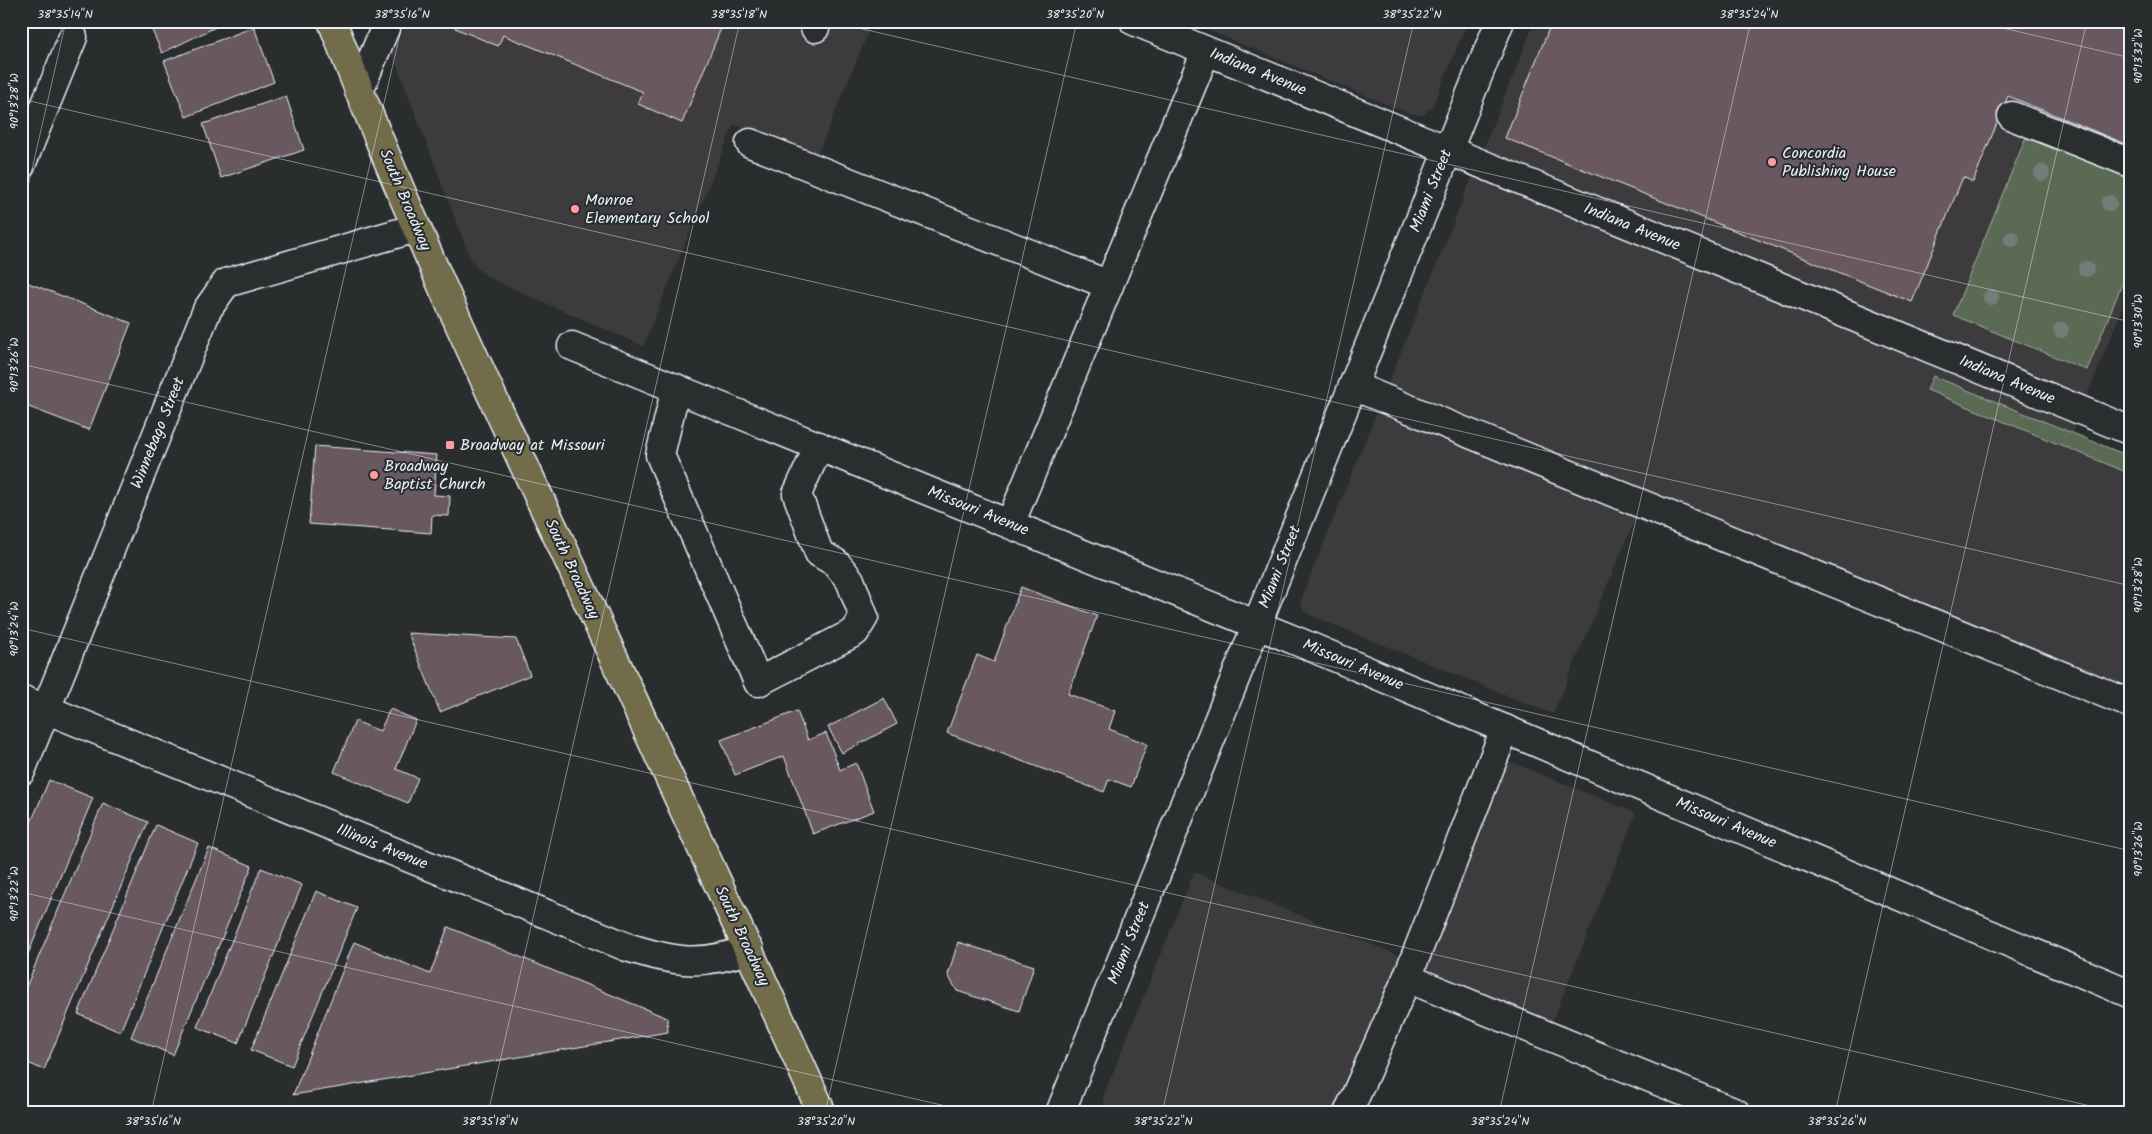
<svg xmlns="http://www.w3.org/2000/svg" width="2152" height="1134" viewBox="0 0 2152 1134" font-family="Kalam,sans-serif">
	<rect width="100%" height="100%" fill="#2a2d2e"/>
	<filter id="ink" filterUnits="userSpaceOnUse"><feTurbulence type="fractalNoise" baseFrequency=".02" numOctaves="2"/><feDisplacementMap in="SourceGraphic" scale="10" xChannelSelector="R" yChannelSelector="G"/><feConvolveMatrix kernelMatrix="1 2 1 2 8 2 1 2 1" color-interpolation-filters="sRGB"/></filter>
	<g filter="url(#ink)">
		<g fill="#3d3a3d">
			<polygon points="406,21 873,21 816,158 734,124 643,346 496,281 482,273 471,260 392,53"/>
			<polygon points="1186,21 1468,21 1433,106 1423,115 1410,114"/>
			<polygon points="1535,21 2131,21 2131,287 2072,433 2131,457 2131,692 1644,498 1553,714 1312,616 1303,610 1301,602 1304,592"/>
			<polygon points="1506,760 1636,813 1551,1025 1421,972"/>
			<polygon points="1194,872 1400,956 1337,1113 1116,1113 1109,1110 1105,1104 1103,1097"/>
		</g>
		<g fill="#5a6a53" stroke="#a1aea6">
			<polygon points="2028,132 2131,175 2131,262 2087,370 1953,315"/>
			<polygon points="1933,376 2131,457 2131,474 1927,390"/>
		</g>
		<g fill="#69585f" stroke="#e8f1f8">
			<polygon points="148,21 228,21 162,53"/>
			<polygon points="458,21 724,21 682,123 638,104 643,92 503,35 498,46 455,28"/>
			<polygon points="1552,21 2131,21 2131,146 2008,96 1973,182 1963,177 1912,302 1505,138"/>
			<polygon points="254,27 274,82 186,117 164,61"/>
			<polygon points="286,96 304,150 221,178 203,124"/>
			<polygon points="21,280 131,323 89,430 21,404"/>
			<polygon points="315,446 437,455 434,495 450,496 449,516 432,515 431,533 309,524"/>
			<polygon points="1021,587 1097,616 1068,694 1115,711 1109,729 1147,744 1131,787 1109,779 1104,792 947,733 977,655 994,662"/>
			<polygon points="408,633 516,639 530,675 440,712"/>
			<polygon points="884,698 897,724 842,753 828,727"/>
			<polygon points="390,709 416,720 396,769 418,778 408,803 334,772 355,721 380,731"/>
			<polygon points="797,711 808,740 826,733 840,770 856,763 874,811 813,834 784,756 735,775 721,740"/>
			<polygon points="49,780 93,798 21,971 21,846"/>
			<polygon points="103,803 148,822 44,1070 21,1060 21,999"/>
			<polygon points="156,825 198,843 120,1032 78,1014"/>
			<polygon points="209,848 252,866 173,1055 131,1037"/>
			<polygon points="261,868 302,885 238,1043 197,1027"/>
			<polygon points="316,891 357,908 292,1066 251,1050"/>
			<polygon points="448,927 667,1018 668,1032 293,1095 354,942 430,974"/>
			<polygon points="958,942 1034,966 1019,1011 957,991 948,975"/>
		</g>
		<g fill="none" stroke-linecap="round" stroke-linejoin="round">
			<defs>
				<g id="minor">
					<polyline points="1134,21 2131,431"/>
					<polyline points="815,28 817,21"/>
					<polyline points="359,91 388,21"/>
					<polyline points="2012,116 2131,163"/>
					<polyline points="750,143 1109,285"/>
					<polyline points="21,165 73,37"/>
					<polyline points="572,346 1299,642 2131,994"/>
					<polyline points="1353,386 2131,704"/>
					<polyline points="676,388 660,455 758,682 855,632 864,617 850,580 836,563 819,553 797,494 819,446"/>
					<polyline points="1010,524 1206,51"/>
					<path d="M21 699 627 947C674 962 701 967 749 949"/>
					<polyline points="21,771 207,310 226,283 416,228"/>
					<polyline points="1407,978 1736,1113"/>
					<polyline points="1060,1113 1500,21"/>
					<polyline points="1348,1113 1407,978 1505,729"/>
				</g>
				<path id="major" d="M332 21C400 199 480 372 561 544 649 734 737 922 822 1113"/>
			</defs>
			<use href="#minor" stroke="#e8f1f8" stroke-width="31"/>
			<use href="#major" stroke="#e8f1f8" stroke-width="31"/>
			<use href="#minor" stroke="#2a2d2e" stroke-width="28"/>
			<use href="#major" stroke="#736c4b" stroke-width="28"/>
		</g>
		<g fill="#737b79">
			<circle cx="2042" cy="173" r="8"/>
			<circle cx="2109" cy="203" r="8"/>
			<circle cx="2012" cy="239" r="8"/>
			<circle cx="2086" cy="269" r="8"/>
			<circle cx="1991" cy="297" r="8"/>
			<circle cx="2061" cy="330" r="8"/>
		</g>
	</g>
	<path fill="none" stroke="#e8f1f8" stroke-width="1" stroke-opacity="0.45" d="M828 21 2131 322M1973 21 2131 58M21 99 2131 586M21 217 66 21M21 364 2131 851M21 628 2121 1113M21 892 976 1113M151 1113 403 21M488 1113 740 21M825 1113 1077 21M1162 1113 1414 21M1499 1113 1751 21M1835 1113 2087 21"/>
	<g fill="#ff9aa2" stroke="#2a2d2e" stroke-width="2">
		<circle cx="1772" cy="162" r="5"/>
		<circle cx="575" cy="209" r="5"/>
		<rect x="445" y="440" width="10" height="10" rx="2.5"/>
		<circle cx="374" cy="475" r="5"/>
	</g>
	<g text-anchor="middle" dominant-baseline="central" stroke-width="4" stroke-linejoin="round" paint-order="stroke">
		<g font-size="16" fill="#e8f1f8" stroke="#2a2d2e">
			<text transform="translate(1258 72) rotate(22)">Indiana Avenue</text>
			<text transform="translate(1431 191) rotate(-68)">Miami Street</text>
			<text transform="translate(405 200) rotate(67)">South Broadway</text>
			<text transform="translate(1632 227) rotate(22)">Indiana Avenue</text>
			<text transform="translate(2007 380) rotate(23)">Indiana Avenue</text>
			<text transform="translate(158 433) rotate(-68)">Winnebago Street</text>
			<text transform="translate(978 511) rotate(22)">Missouri Avenue</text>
			<text transform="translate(1280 567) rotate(-68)">Miami Street</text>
			<text transform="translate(572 569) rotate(65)">South Broadway</text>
			<text transform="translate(1353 665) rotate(23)">Missouri Avenue</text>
			<text transform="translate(1726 823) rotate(23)">Missouri Avenue</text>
			<text transform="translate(382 847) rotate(22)">Illinois Avenue</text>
			<text transform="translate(742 936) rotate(65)">South Broadway</text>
			<text transform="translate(1129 943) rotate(-68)">Miami Street</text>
		</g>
		<g font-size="16" fill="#e8f1f8" stroke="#2a2d2e" text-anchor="start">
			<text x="1782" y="153">Concordia<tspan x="1782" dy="18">Publishing House</tspan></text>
			<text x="585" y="200">Monroe<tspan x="585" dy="18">Elementary School</tspan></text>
			<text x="460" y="445">Broadway at Missouri</text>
			<text x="384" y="466">Broadway<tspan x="384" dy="18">Baptist Church</tspan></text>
		</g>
	</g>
	<rect width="2152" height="1134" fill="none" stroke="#2a2d2e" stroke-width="55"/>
	<rect x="28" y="28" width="2096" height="1078" fill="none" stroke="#e8f1f8" stroke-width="2"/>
	<g font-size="12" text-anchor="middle" fill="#e8f1f8">
		<text x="65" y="18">38°35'14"N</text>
		<text x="402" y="18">38°35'16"N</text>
		<text x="739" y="18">38°35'18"N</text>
		<text x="1075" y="18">38°35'20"N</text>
		<text x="1412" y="18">38°35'22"N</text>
		<text x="1749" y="18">38°35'24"N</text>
		<text transform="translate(2138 56) rotate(-90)" y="4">90°13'32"W</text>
		<text transform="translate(14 101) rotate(-90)" y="4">90°13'28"W</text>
		<text transform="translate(2138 321) rotate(-90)" y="4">90°13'30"W</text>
		<text transform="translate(14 365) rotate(-90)" y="4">90°13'26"W</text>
		<text transform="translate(2138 585) rotate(-90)" y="4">90°13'28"W</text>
		<text transform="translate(14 629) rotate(-90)" y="4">90°13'24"W</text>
		<text transform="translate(2138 849) rotate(-90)" y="4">90°13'26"W</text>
		<text transform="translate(14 894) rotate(-90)" y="4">90°13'22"W</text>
		<text x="153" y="1125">38°35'16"N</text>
		<text x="490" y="1125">38°35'18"N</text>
		<text x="826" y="1125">38°35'20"N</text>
		<text x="1163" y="1125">38°35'22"N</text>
		<text x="1500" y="1125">38°35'24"N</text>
		<text x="1837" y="1125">38°35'26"N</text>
	</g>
</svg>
